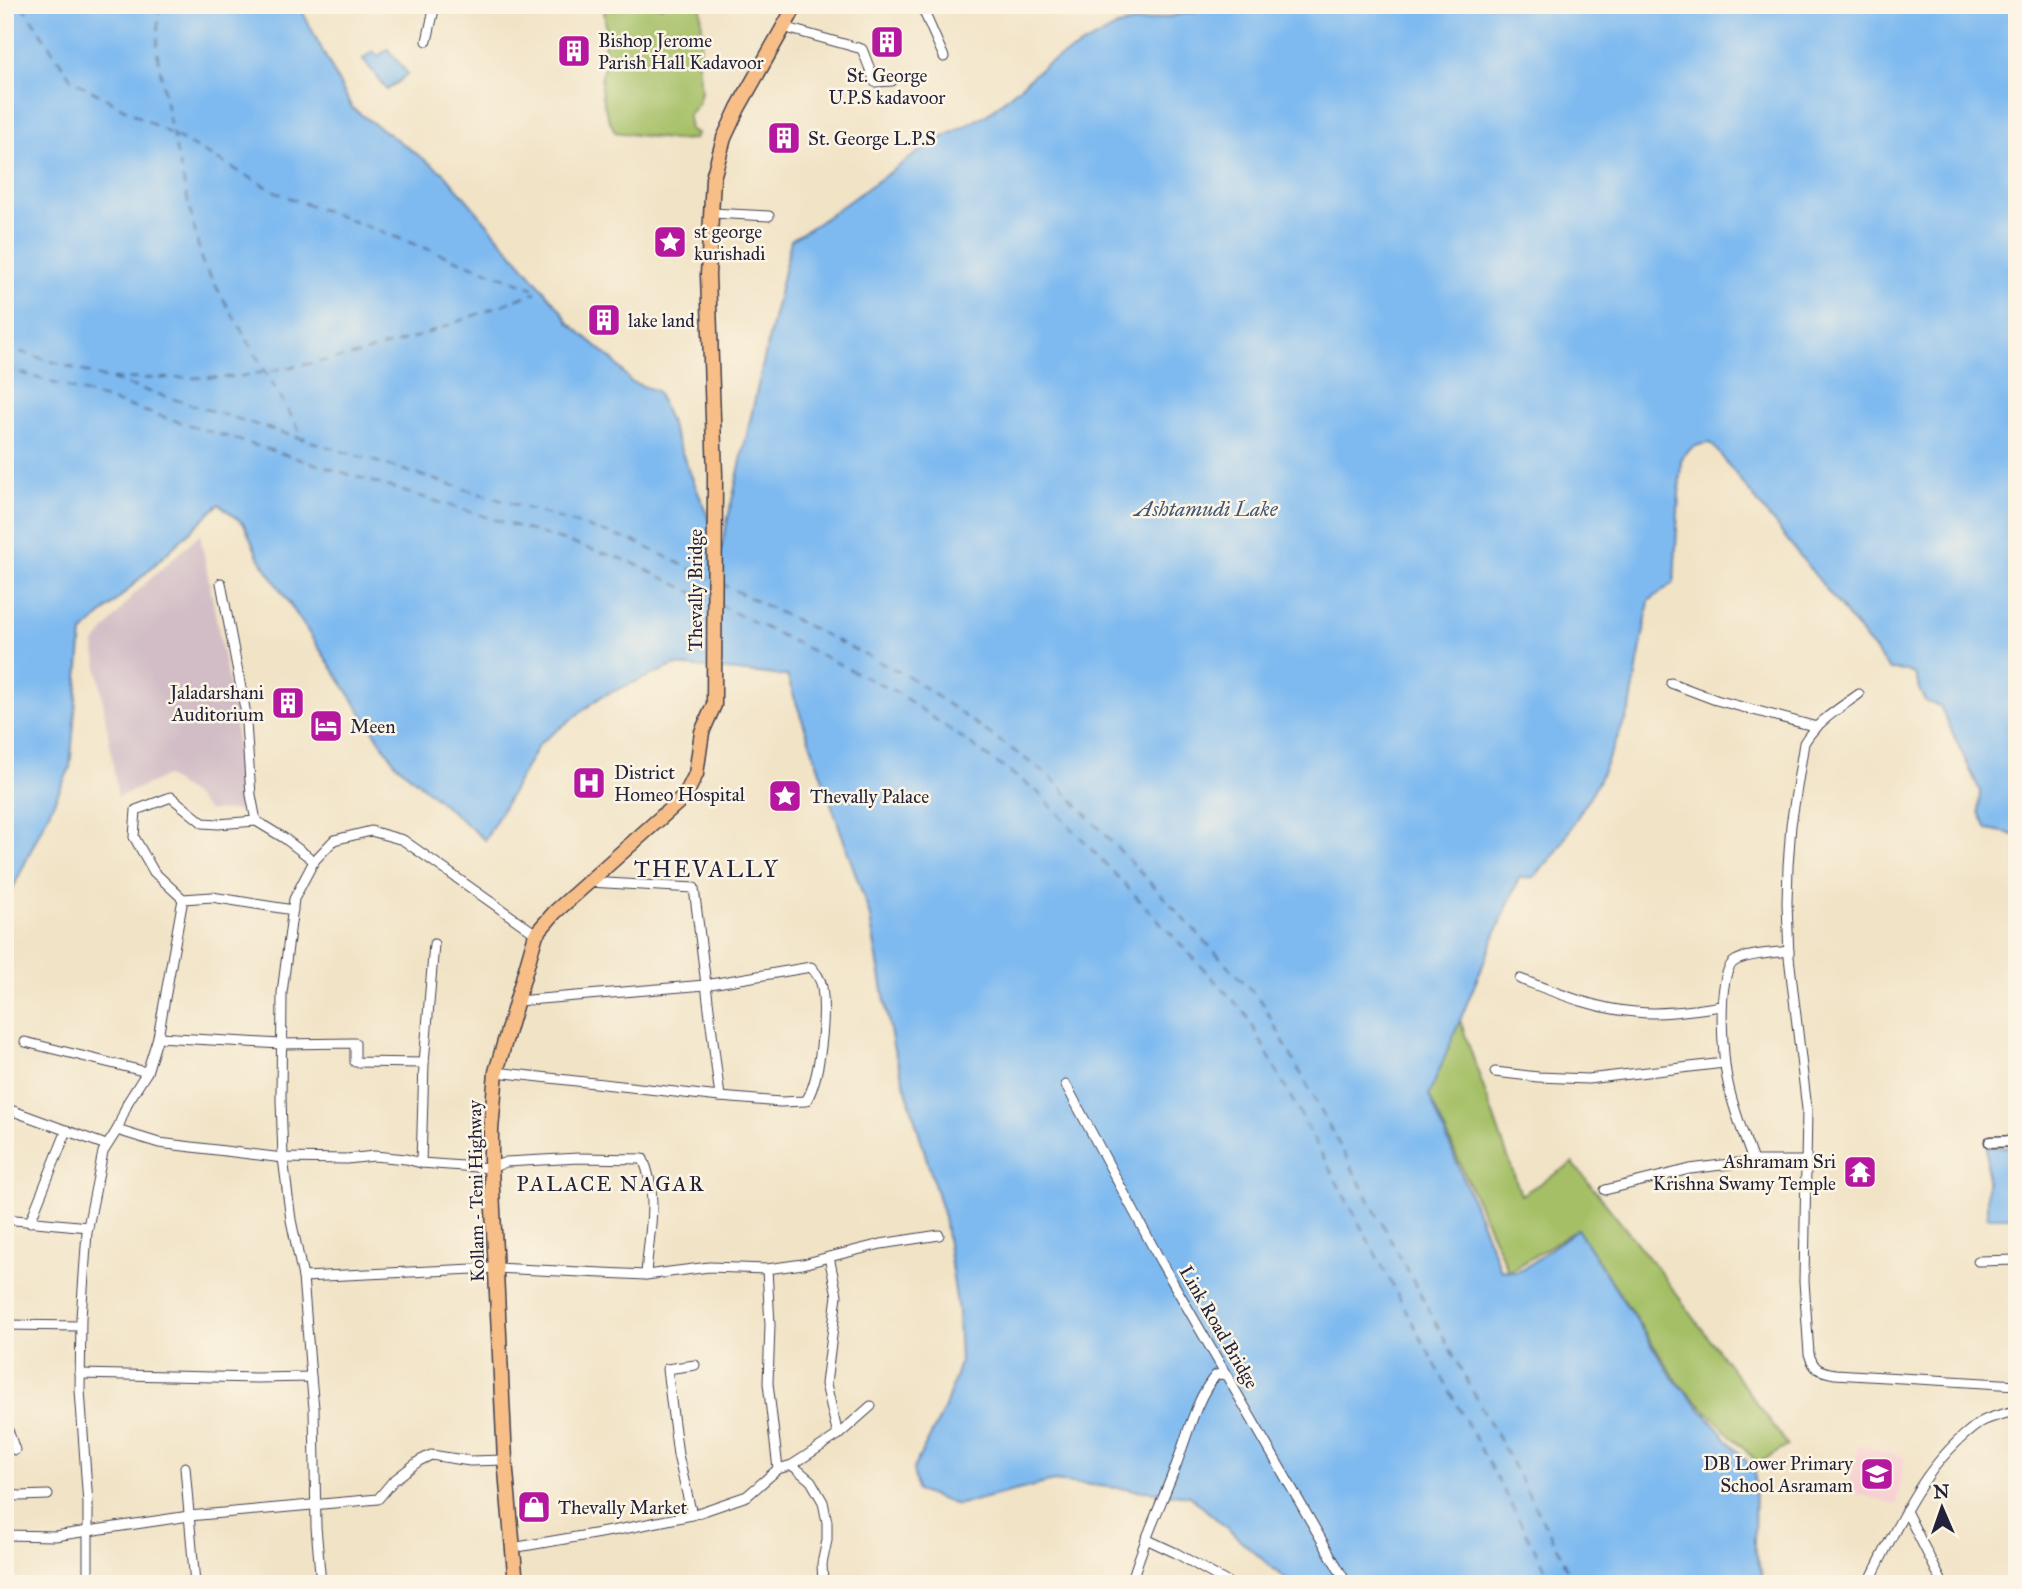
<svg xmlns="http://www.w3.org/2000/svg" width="2022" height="1589" viewBox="0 0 2022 1589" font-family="'IM FELL Great Primer',serif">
	<rect width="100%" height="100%" fill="#fcf5e5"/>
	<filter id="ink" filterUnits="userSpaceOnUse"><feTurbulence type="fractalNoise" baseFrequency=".0143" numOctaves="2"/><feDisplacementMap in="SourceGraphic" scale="14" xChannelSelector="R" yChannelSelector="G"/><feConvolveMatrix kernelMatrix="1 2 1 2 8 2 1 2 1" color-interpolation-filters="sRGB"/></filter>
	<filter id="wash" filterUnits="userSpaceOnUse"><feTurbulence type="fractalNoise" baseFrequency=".00686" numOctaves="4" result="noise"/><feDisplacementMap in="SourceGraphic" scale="28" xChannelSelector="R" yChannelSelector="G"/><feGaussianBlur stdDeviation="1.57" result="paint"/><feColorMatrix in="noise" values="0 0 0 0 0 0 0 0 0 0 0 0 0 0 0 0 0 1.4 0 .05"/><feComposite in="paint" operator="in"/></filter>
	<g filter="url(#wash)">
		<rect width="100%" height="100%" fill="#f1e3c6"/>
		<polygon fill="#f7cfd2" points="1859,1445 1905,1457 1897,1505 1848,1491"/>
		<polygon fill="#d2bdc6" points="200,534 234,712 243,810 208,811 194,796 166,776 118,797 94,644 134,594"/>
		<g fill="#a4bf65" stroke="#637050" stroke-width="2">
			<path d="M604 5H649L662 7 663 5H701L702 38 698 62 701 91 698 104 688 115 690 130 697 133 695 139 674 140 615 132C604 110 595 85 606 61 601 51 606 44 606 34 606 24 604 15 604 5Z"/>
			<polygon points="1460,1020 1521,1195 1573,1163 1664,1277 1788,1446 1758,1463 1680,1385 1577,1229 1509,1272 1429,1095"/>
		</g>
		<g fill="#7ebaf0" stroke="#506e96" stroke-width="2">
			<path d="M5 5H299L352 108 445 174 561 310 569 323 614 361 631 382 657 391 721 549 791 240 818 223 930 144 988 114 1045 65 1118 26 1194 12 1201 5H2017V870V837L2008 833 1987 829 1979 812 1980 791 1940 706 1926 702 1919 689 1916 675 1907 671 1890 670 1711 443C1696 444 1688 448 1681 460L1674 582 1649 601 1630 709 1597 784 1556 853 1534 877 1519 878 1429 1095 1501 1270 1517 1272 1524 1269 1577 1229 1673 1378 1755 1471 1754 1547 1765 1584H1291L1190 1496 1054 1481 957 1505 917 1491 913 1469 944 1410 960 1363 958 1312 944 1217 893 1046 869 913 787 676 675 665 602 696 539 744 485 840 395 763 258 556 244 524 219 504 82 633 70 768 5 905Z"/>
			<polygon points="388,49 408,74 387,90 363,59 373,51 378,56"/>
			<rect x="1987" y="1147" width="30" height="70"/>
		</g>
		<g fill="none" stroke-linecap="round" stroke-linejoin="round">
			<g stroke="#42577a" stroke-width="2" stroke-dasharray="9 7" stroke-linecap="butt">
				<polyline points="22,5 72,80 282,195 533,288"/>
				<polyline points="159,5 157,52 169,119 202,262 305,440"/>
				<polyline points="5,347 636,542 709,578"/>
				<polyline points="5,368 629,561 708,600"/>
				<polyline points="112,379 237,377 356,355 423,335 536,292"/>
				<polyline points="720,583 908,676 1051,777 1262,1002 1562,1556 1573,1584"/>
				<polyline points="719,605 898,693 1038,792 1246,1014 1543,1564 1551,1584"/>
			</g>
		</g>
	</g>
	<g filter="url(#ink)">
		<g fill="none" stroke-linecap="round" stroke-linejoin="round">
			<defs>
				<g id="minor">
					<polyline points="921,5 944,57"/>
					<polyline points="783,27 862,49 875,82 892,81"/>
					<polyline points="427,41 435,5"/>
					<polyline points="712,213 769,216"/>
					<polyline points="221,583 245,709 251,795 256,821 284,838 314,861"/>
					<polyline points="1671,683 1716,700 1817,727"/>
					<path d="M1859 694C1840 708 1816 722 1804 743L1791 825 1788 866 1787 903 1789 957 1807 1109 1804 1281 1809 1354C1814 1370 1819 1371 1835 1374L2017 1385"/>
					<polyline points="589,882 694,888 720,1097"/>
					<polyline points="183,899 212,897 293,910"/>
					<polyline points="536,934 403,840 371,831 334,840 314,861 294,899 282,993 281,1099 283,1158 291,1220 303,1277 495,1268 646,1275 709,1267 767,1269 803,1264 829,1257 837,1295 826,1384 838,1435"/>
					<path d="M1520 979C1557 993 1596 1009 1635 1012 1664 1015 1693 1010 1722 1006"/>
					<polyline points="158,1037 281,1044 355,1043 355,1062 424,1063"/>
					<polyline points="25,1042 147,1072"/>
					<path d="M496 1072 720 1097 780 1102 806 1101C821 1078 826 1014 822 987 821 979 816 973 811 967L705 985 517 1001"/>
					<polyline points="1495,1072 1538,1077 1588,1079 1724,1063"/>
					<polyline points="1066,1085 1161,1262 1347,1584"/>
					<polyline points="5,1108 106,1145"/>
					<path d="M117 1130 159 1143 283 1158 347 1159 374 1156 406 1159 421 1163 491 1168 506 1162 579 1158 643 1159C660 1197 648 1236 646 1275"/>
					<path d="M1753 1161C1744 1135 1733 1109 1728 1083 1723 1062 1715 972 1735 961 1747 954 1774 953 1789 951"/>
					<polyline points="421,1163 424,1063 434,944"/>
					<polyline points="1605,1190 1690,1169 1753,1161 1806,1161"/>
					<polyline points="5,1219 88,1227"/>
					<polyline points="30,1222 67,1130"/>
					<polyline points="829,1257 881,1244 939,1235"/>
					<polyline points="1978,1261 2017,1260"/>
					<polyline points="767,1269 770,1325 768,1383 778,1469"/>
					<polyline points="303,1277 311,1377"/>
					<polyline points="5,1325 80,1326"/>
					<polyline points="80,1374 257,1378 311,1377 314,1408 316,1527 321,1584"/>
					<polyline points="5,1430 8,1430 15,1450"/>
					<polyline points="792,1465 811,1481 823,1502 827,1522 827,1540 822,1564 823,1584"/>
					<polyline points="185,1467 195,1584"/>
					<polyline points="5,1494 19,1496 48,1495"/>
					<polyline points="1906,1511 1943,1584"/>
					<polyline points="692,1515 678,1455 667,1369 695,1365"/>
					<polyline points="5,1535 55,1536 189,1516 378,1499 393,1481 419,1461 431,1455 470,1461 505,1460"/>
					<polyline points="1146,1539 1176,1553 1230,1584"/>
					<polyline points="512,1548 623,1529 692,1515 747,1496 778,1469 792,1465 838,1435 871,1406"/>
					<polyline points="88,1584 88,1504 80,1390 81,1318 87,1232 103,1152 117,1130 128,1102 147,1072 158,1037 183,899 154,872 134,837 136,810 171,797 203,823 218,824 256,821"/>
					<path d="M1131 1584C1142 1544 1160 1507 1175 1468 1186 1440 1196 1397 1216 1375L1222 1374 1228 1376"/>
					<path d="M1868 1584C1898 1525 1925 1461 1981 1422 1991 1416 2006 1414 2017 1410"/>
				</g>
				<polyline id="tertiary" points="1990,1142 2017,1141"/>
				<polyline id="primary" points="516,1584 505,1460 491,1168 491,1130 496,1072 536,934 555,912 685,796 696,774 702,732 714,705 715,475 708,275 713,178 724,138 738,108 796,5"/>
			</defs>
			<use href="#minor" stroke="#413f50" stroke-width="11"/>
			<use href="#tertiary" stroke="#413f50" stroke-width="13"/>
			<use href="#primary" stroke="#413f50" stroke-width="17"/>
			<use href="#minor" stroke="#fff" stroke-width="9"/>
			<use href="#tertiary" stroke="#fff" stroke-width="10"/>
			<use href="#primary" stroke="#f7be87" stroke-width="14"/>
		</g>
	</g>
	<defs>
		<symbol id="building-square" viewBox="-11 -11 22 22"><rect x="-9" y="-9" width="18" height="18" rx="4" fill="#b5179e" stroke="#fcf5e5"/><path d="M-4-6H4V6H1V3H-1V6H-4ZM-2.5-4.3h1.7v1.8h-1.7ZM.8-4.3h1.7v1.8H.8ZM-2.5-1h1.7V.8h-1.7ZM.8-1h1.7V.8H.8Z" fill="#fff"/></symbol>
		<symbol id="sight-square" viewBox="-11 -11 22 22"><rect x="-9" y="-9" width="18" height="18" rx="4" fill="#b5179e" stroke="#fcf5e5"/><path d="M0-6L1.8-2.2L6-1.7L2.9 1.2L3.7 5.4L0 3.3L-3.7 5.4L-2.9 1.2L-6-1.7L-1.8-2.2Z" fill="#fff"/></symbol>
		<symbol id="hotel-square" viewBox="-11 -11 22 22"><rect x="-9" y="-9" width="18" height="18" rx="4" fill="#b5179e" stroke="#fcf5e5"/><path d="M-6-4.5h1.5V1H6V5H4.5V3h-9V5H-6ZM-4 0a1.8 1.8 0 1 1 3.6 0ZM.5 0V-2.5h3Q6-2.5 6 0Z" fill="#fff"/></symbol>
		<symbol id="hospital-square" viewBox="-11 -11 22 22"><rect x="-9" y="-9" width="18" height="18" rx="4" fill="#b5179e" stroke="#fcf5e5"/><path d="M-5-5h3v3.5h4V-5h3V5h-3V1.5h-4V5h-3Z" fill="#fff"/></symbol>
		<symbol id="temple-square" viewBox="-11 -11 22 22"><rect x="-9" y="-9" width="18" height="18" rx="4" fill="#b5179e" stroke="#fcf5e5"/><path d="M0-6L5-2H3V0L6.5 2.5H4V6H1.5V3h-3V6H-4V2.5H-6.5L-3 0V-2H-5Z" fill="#fff"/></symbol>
		<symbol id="school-square" viewBox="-11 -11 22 22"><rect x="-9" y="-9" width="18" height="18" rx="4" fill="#b5179e" stroke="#fcf5e5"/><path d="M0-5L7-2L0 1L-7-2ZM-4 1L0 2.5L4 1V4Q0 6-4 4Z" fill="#fff"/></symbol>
		<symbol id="shop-square" viewBox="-11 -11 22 22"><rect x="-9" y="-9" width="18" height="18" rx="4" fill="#b5179e" stroke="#fcf5e5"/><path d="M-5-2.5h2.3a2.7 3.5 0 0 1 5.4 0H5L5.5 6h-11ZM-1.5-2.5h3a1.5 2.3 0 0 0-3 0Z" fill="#fff"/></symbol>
	</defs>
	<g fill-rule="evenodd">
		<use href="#building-square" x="868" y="23" width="38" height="38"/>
		<use href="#building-square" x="555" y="32" width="38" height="38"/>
		<use href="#building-square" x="765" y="119" width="38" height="38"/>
		<use href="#sight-square" x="651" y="223" width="38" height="38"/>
		<use href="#building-square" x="585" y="301" width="38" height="38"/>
		<use href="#building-square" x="269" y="684" width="38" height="38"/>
		<use href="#hotel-square" x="307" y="707" width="38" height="38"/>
		<use href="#hospital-square" x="570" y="764" width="38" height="38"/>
		<use href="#sight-square" x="766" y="777" width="38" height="38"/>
		<use href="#temple-square" x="1841" y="1153" width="38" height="38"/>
		<use href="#school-square" x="1858" y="1455" width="38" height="38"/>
		<use href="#shop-square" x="515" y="1488" width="38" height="38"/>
	</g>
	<g text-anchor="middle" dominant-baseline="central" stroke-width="5" stroke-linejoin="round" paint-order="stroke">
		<g font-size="19" fill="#22223b" stroke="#fcf5e5" text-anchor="start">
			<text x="598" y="40">Bishop Jerome<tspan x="598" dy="22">Parish Hall Kadavoor</tspan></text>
			<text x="887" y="75" text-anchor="middle">St. George<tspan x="887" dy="22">U.P.S kadavoor</tspan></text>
			<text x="808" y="138">St. George L.P.S</text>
			<text x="694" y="231">st george<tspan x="694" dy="22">kurishadi</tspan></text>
			<text x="628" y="320">lake land</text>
			<text x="264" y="692" text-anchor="end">Jaladarshani<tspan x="264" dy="22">Auditorium</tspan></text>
			<text x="350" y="726">Meen</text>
			<text x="614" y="772">District<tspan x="614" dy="22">Homeo Hospital</tspan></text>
			<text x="810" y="796">Thevally Palace</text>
			<text x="1836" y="1161" text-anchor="end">Ashramam Sri<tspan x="1836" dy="22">Krishna Swamy Temple</tspan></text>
			<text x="1853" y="1463" text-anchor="end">DB Lower Primary<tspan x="1853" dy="22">School Asramam</tspan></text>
			<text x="558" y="1507">Thevally Market</text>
		</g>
		<g font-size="19" fill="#22223b" stroke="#fcf5e5">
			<text transform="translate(695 590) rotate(-90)">Thevally Bridge</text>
			<text transform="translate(476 1191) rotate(-91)">Kollam - Teni Highway</text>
			<text transform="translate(1219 1327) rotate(60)">Link Road Bridge</text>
		</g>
		<g font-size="21" font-style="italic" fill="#42577a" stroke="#fcf5e5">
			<text x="1206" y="509">Ashtamudi Lake</text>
		</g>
		<g font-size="21" letter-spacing="2" fill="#22223b" stroke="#fcf5e5">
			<text x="611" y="1184">PALACE NAGAR</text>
		</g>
		<g font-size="23" letter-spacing="2" fill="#22223b" stroke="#fcf5e5">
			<text x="707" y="869">THEVALLY</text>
		</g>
	</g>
	<rect width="2022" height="1589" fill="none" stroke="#fcf5e5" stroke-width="28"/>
	<g transform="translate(1942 1508) rotate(358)" stroke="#fcf5e5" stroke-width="5" paint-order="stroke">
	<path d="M0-5L12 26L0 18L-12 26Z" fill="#22223b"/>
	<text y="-10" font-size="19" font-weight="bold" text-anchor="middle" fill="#22223b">N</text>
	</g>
</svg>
